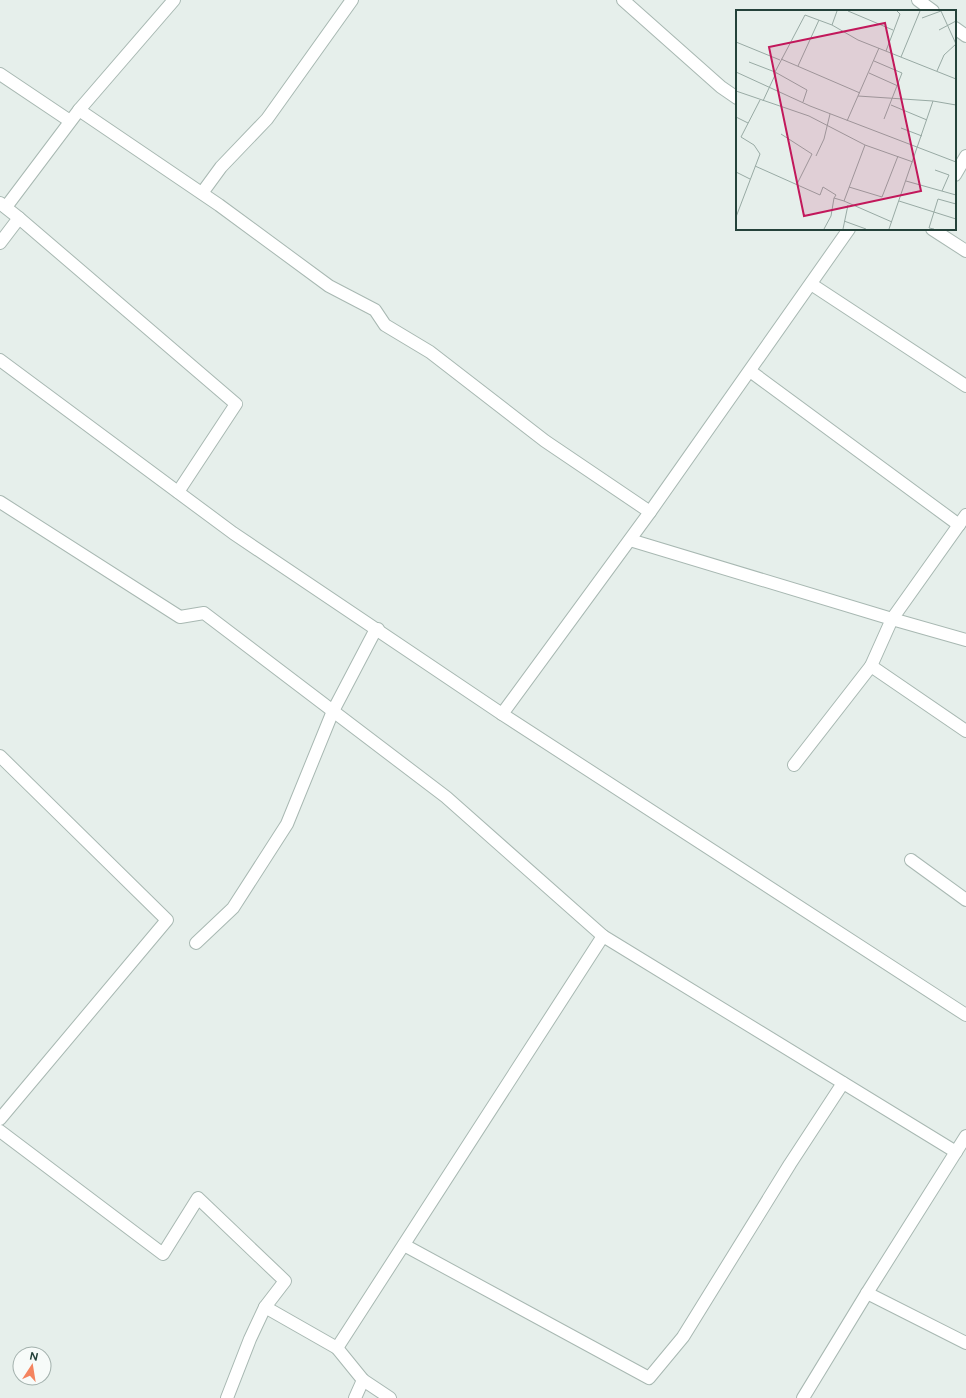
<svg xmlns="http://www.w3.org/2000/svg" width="966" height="1398" viewBox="0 0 966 1398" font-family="Figtree,sans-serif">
	<rect width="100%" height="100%" fill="#e6efeb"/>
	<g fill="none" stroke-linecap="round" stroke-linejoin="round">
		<defs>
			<g id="minor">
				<polyline points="623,0 721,87 737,98"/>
				<polyline points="918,0 933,11"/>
				<polyline points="955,28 966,36"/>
				<polyline points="0,74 70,121"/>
				<polyline points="79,110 219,205 329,286 375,310 385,325 430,352 545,441 650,512"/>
				<polyline points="955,175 966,156"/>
				<polyline points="202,193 221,167 267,119 352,0"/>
				<polyline points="0,203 19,218 236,404 178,492"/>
				<polyline points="6,207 79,110 174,0"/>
				<polyline points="932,229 966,251"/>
				<polyline points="0,243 19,218"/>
				<polyline points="811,284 966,386"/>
				<polyline points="0,360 233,533 502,714 966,1015"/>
				<polyline points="750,371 959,525"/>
				<polyline points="0,502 180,617 204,613 446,797 603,936"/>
				<polyline points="630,540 892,619 966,640"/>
				<polyline points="871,666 966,731"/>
				<polyline points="502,714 650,512 849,229"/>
				<polyline points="0,756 167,920 0,1119"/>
				<polyline points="794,765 871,666 892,619 966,515"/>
				<polyline points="911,860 966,900"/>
				<polyline points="196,943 233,908 287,824 333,711 376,629 378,629"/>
				<polyline points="0,1131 163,1254 198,1198 285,1281 265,1307 337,1348 603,936 956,1152"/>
				<polyline points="404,1245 649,1378 683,1337 790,1164 843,1083"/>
				<polyline points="867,1293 966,1343"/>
				<polyline points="337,1348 363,1380 390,1398"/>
				<polyline points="227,1398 250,1339 265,1307"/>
				<polyline points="355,1398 363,1380"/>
				<polyline points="803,1398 867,1293 966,1136"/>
			</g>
		</defs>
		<use href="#minor" stroke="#a8b8b2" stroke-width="14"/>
		<use href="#minor" stroke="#fff" stroke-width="12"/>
	</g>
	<g transform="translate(736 10)">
		<rect width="220" height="220" fill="#e6efeb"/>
		<path fill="none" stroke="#98aaa4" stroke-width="1" d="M101 1 96 15 122 30 220 69M112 1 157 20M186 8 205 1M203 20 220 11M0 32 44 50M150 41 164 4 161 1M165 47 184 1M45 49 124 83M138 51 166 63 148 109M13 52 39 62 71 80 67 92M62 56 83 10M201 61 208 45 220 34 205 1M0 62 74 96 220 152M39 62 69 5 96 15M133 63 162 76M0 81 73 106 129 135M122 86 197 91M27 91 40 63M155 95 191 110M0 107 12 113M111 111 143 38M165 118 186 126M45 124 76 144 61 174M80 146 88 129 94 104M19 156 84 185 87 177 100 185 98 188 108 191 129 135 177 152M199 160 213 165 206 181M0 162 14 169M170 171 220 185M113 177 146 187 162 146M108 191 156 212M163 191 220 209M0 207 24 144 18 135 5 127 24 90M108 211 130 219M88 219 95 206 98 188M107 219 112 195M153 219 197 91 220 95M198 219 193 218 202 189 220 194"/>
		<path fill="#c2185b" fill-opacity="0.15" stroke="#c2185b" stroke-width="2" d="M149 13 185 181 68 206 33 37Z"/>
		<rect width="220" height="220" fill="none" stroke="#24423a" stroke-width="2"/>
	</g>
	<g transform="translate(32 1366) rotate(12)"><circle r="19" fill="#f7fbf9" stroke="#a3b1ad"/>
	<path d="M0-3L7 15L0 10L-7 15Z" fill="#f4845f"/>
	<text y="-6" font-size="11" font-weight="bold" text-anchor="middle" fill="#24423a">N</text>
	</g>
</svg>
